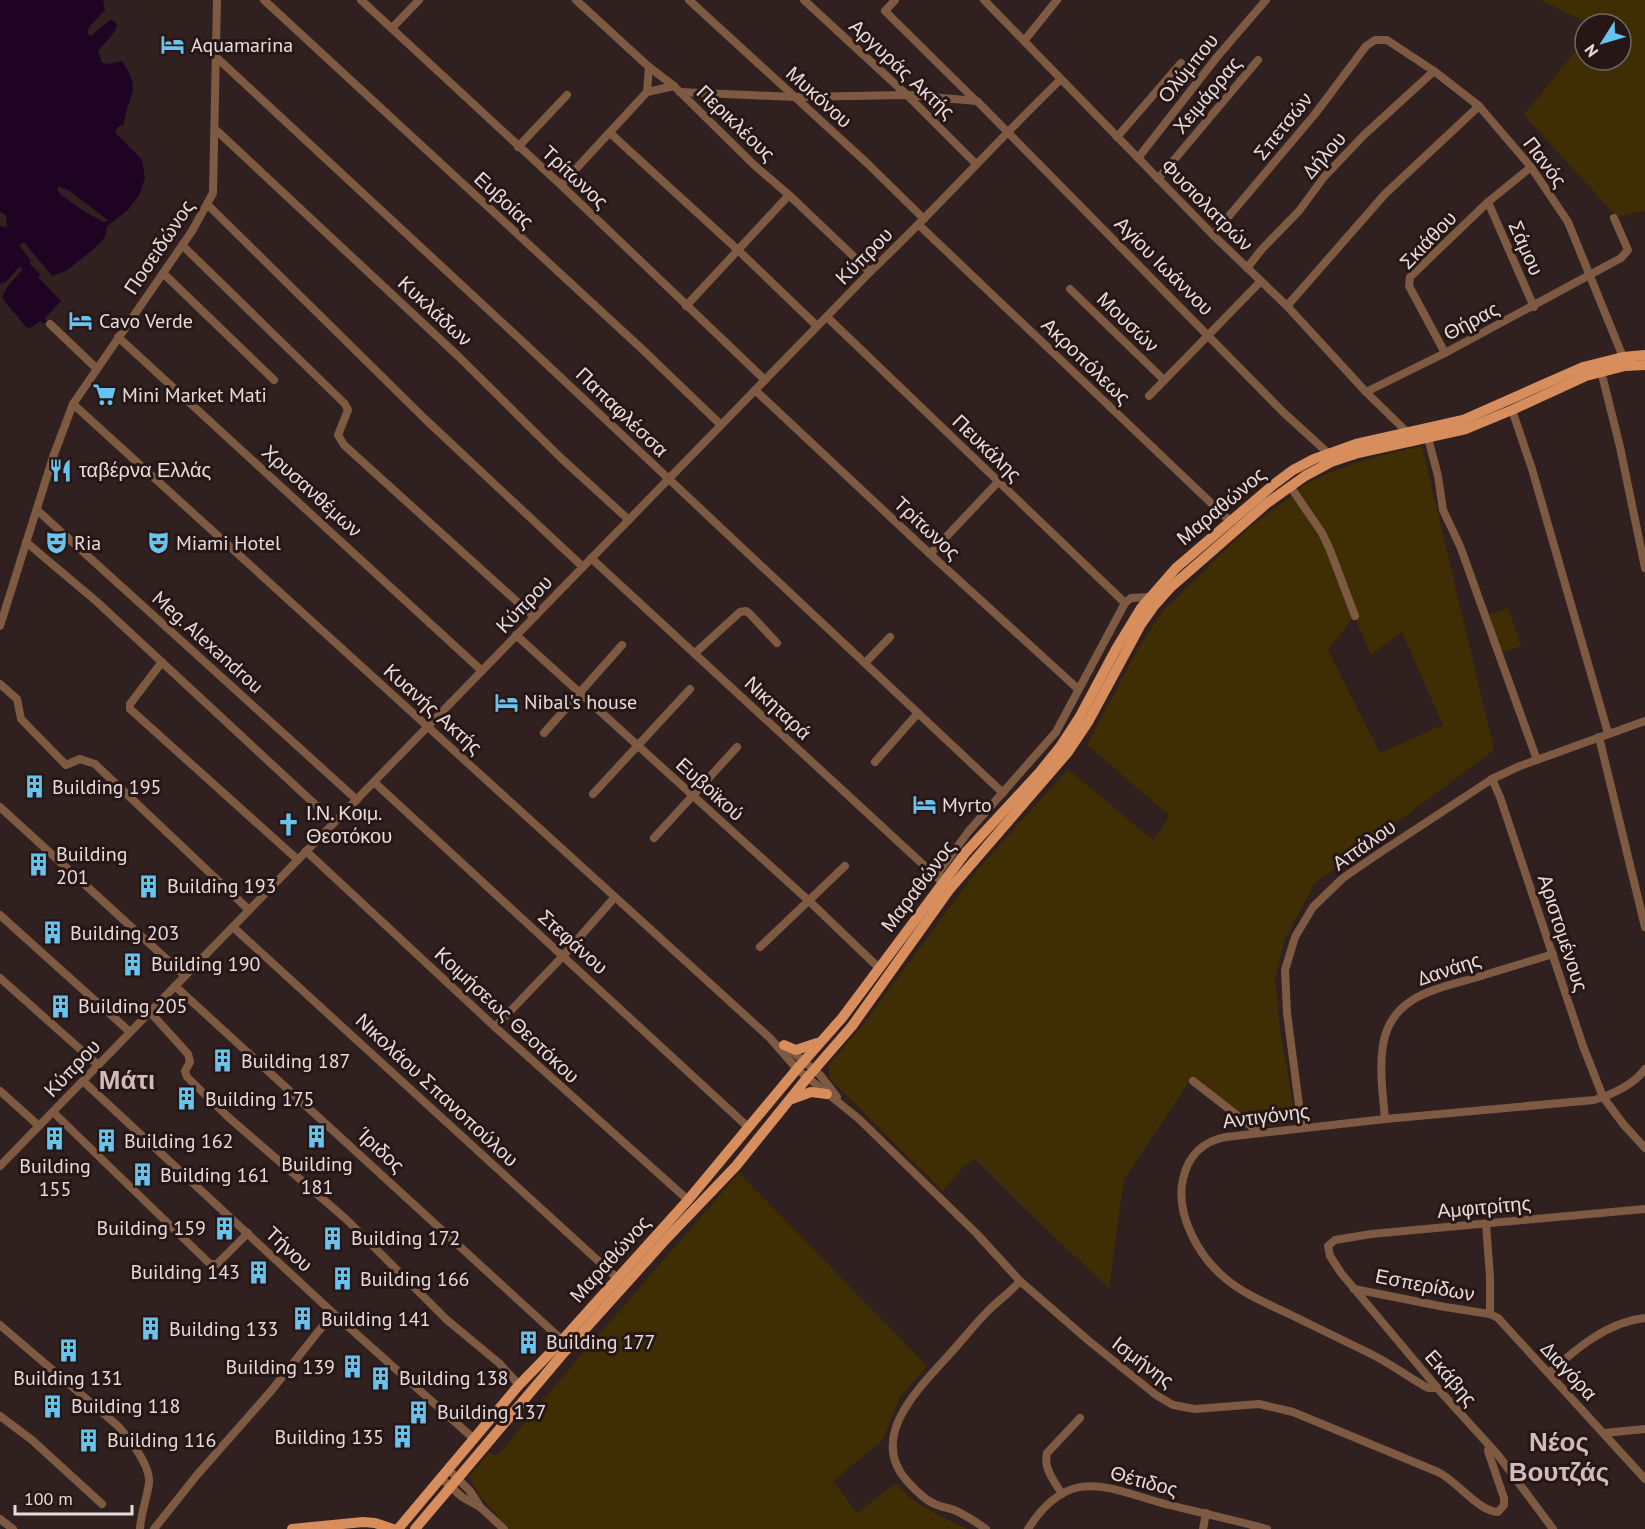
<svg xmlns="http://www.w3.org/2000/svg" width="1645" height="1529" viewBox="0 0 1645 1529" font-family="'PT Sans',sans-serif">
	<rect width="100%" height="100%" fill="#30201f"/>
	<g fill="#3f2e03">
		<polygon points="1540,0 1645,0 1645,211 1617,217 1524,115 1585,39 1585,60 1621,60 1621,24 1590,24"/>
		<path d="M1422 446 1494 750 1314 884 1284 942 1275 979 1280 1029 1296 1121 1260 1127 1193 1076 1124 1179 1109 1288 1059 1242 975 1159 964 1166 943 1191 830 1079 829 1065 863 1025 978 869 1068 769 1153 840 1170 816 1087 745 1140 645 1162 612 1226 549 1250 527 1293 495 1321 534 1353 618 1328 650 1380 753 1443 725 1402 632 1371 655 1356 620 1332 550 1296 490C1336 466 1377 456 1422 446Z"/>
		<polygon points="1508,608 1521,646 1502,652 1489,615"/>
		<path d="M739 1173 927 1366 900 1397 882 1441 833 1481 857 1513 896 1483C913 1506 942 1516 967 1529H509L479 1495 469 1476 490 1452 495 1456 504 1448 563 1376Z"/>
	</g>
	<path fill="#1e0323" d="M0 0H103L105 10 89 27 87 33 91 36 110 20 115 22 117 26 113 34 98 51 102 63 109 64 122 61C143 92 128 92 124 124L118 127 115 132 142 160 145 178 139 195 128 210 107 226 105 237 95 248 66 271 52 276 24 242 19 245 31 261 29 263 40 274 38 277 61 301 45 318 46 322 43 323 41 321 30 328 26 327 2 298 7 287 23 269 19 267 5 283 3 282 0 285V226L7 227 6 215 0 212Z"/>
	<polygon fill="#30201f" points="58,186 70,191 109,221 103,222 85,212 61,195 57,190"/>
	<g fill="none" stroke-linecap="round" stroke-linejoin="round">
		<g stroke="#7e5a43" stroke-width="8">
			<polyline points="264,0 642,349 721,425"/>
			<polyline points="361,0 561,185 765,380"/>
			<polyline points="576,0 649,67 674,86 753,164 789,195 870,272"/>
			<polyline points="689,0 868,164 924,219"/>
			<polyline points="804,0 907,95 976,164"/>
			<polyline points="895,0 885,11 976,101"/>
			<polyline points="984,0 1213,235 1287,306 1366,392 1407,432"/>
			<polyline points="392,28 419,0"/>
			<polyline points="1024,41 1057,0"/>
			<polyline points="216,57 522,341 1003,793"/>
			<polyline points="647,92 649,67"/>
			<polyline points="680,92 795,97 907,95 977,101 1283,412 1328,453"/>
			<polyline points="215,129 458,356 561,458 629,520"/>
			<polyline points="610,133 738,250 817,326"/>
			<polyline points="1117,137 1181,63"/>
			<polyline points="518,147 567,95"/>
			<polyline points="1138,158 1217,57 1266,0"/>
			<polyline points="1158,179 1258,60"/>
			<polyline points="561,185 647,92 674,86"/>
			<polyline points="1488,202 1534,307"/>
			<polyline points="208,205 425,419 583,567"/>
			<polyline points="919,225 1230,521"/>
			<polyline points="1213,235 1315,114 1366,46 1375,40 1387,40 1434,71 1479,106 1531,167 1568,222 1623,357"/>
			<polyline points="182,245 345,404 348,410 338,435 344,445 534,617"/>
			<polyline points="1247,268 1262,249 1299,211 1324,177 1364,135 1434,71"/>
			<polyline points="163,273 274,380"/>
			<polyline points="1070,289 1164,380"/>
			<polyline points="686,306 789,195"/>
			<polyline points="1287,306 1385,194 1479,106"/>
			<polyline points="827,317 1125,603"/>
			<polyline points="50,324 96,368"/>
			<polyline points="118,337 482,671"/>
			<polyline points="1445,353 1409,286 1410,277 1488,202 1531,167"/>
			<polyline points="1601,371 1620,447 1645,568"/>
			<polyline points="755,390 930,554 1078,689"/>
			<polyline points="1366,392 1445,353 1621,258 1628,250 1614,218"/>
			<polyline points="1149,396 1261,281"/>
			<path d="M73 404 770 1038 797 1069 859 1119 977 1234 1020 1281 1089 1341 1156 1395 1173 1405 1195 1409 1259 1404 1293 1412 1438 1472C1457 1481 1479 1512 1498 1512L1504 1505V1498L1488 1451 1489 1446"/>
			<polyline points="1512,410 1532,469 1608,733"/>
			<polyline points="1428,438 1438,476 1443,510 1460,546 1537,760"/>
			<polyline points="1290,486 1322,533 1330,550 1355,616"/>
			<polyline points="37,510 357,800"/>
			<polyline points="26,542 96,601 334,822"/>
			<polyline points="930,554 998,482"/>
			<polyline points="591,558 942,882"/>
			<polyline points="0,626 53,457 73,404 192,231 213,193 217,0"/>
			<polyline points="516,635 808,900 879,968"/>
			<polyline points="695,653 740,612 746,611 750,614 777,643"/>
			<polyline points="162,662 130,704 130,709 298,860"/>
			<polyline points="865,663 890,637"/>
			<polyline points="0,684 17,699 21,719 66,765 80,759 95,764 249,910"/>
			<polyline points="544,733 622,645"/>
			<polyline points="1599,737 1645,927"/>
			<polyline points="875,762 918,713"/>
			<polyline points="1492,779 1500,797 1583,1046 1603,1097 1624,1125 1645,1148"/>
			<polyline points="374,782 749,1128"/>
			<polyline points="593,794 690,689"/>
			<polyline points="0,807 185,976"/>
			<polyline points="654,838 737,747"/>
			<polyline points="306,851 495,1027 688,1200"/>
			<polyline points="942,882 939,872 968,832 1056,732 1125,603 1131,598 1149,597"/>
			<polyline points="0,915 130,1032"/>
			<polyline points="233,927 617,1278"/>
			<polyline points="760,947 845,866"/>
			<polyline points="0,978 98,1065"/>
			<polyline points="175,986 562,1340"/>
			<polyline points="150,1012 188,1054 190,1062 185,1071 187,1077 227,1116 347,1220 447,1320 499,1363 519,1385"/>
			<polyline points="495,1027 563,956 615,897"/>
			<polyline points="789,1049 820,1075 837,1097"/>
			<polyline points="83,1081 333,1313 474,1439"/>
			<polyline points="1193,1081 1260,1133"/>
			<polyline points="0,1091 39,1126"/>
			<polyline points="53,1112 210,1264 217,1264 248,1233"/>
			<path d="M1385 1119C1383 1095 1379 1069 1383 1045 1391 995 1437 989 1478 977 1503 969 1528 962 1553 954"/>
			<polyline points="1302,1128 1287,1013 1285,970 1295,937 1313,907 1343,878 1375,856 1492,779 1520,766 1645,721"/>
			<path d="M0 1166 870 272C935 210 995 143 1060 80"/>
			<polyline points="1486,1224 1490,1277 1490,1314"/>
			<polyline points="1354,1289 1445,1307 1490,1314 1498,1318 1645,1479"/>
			<path d="M0 1325 118 1426C129 1438 151 1466 149 1483 147 1498 141 1513 140 1529"/>
			<path d="M1549 1373C1576 1349 1607 1322 1645 1318"/>
			<path d="M1437 1388H1428C1408 1377 1390 1363 1369 1353 1342 1340 1314 1326 1287 1313 1266 1303 1244 1294 1226 1279 1199 1257 1175 1215 1183 1179 1188 1156 1203 1141 1226 1137L1385 1119 1594 1100C1611 1095 1635 1084 1645 1069"/>
			<polyline points="0,1416 32,1440 102,1504"/>
			<polyline points="1604,1433 1645,1429"/>
			<polyline points="448,1469 470,1491 479,1505"/>
			<polyline points="441,1478 462,1497 480,1507 504,1529"/>
			<path d="M1062 1494C1054 1481 1043 1468 1047 1453L1080 1418"/>
			<polyline points="0,1519 13,1529"/>
			<polyline points="154,1529 197,1475 271,1391 333,1313"/>
			<path d="M986 1529C976 1522 966 1515 954 1510 949 1508 942 1507 937 1505 926 1501 916 1491 908 1482 867 1438 918 1389 947 1357 961 1342 973 1326 987 1312 997 1301 1010 1293 1020 1281"/>
			<path d="M1028 1529C1070 1463 1108 1489 1169 1505 1202 1513 1234 1520 1267 1529"/>
			<polyline points="1203,1529 1206,1513"/>
			<polyline points="1553,1529 1498,1455 1440,1391 1341,1273 1330,1256 1328,1246 1335,1240 1371,1234 1645,1209"/>
		</g>
		<g stroke="#d78d5c" stroke-width="10">
			<polyline points="784,1045 796,1050 817,1043"/>
			<polyline points="792,1099 811,1092 827,1094"/>
			<polyline points="292,1529 363,1522 375,1523 393,1529"/>
			<polyline points="398,1529 519,1385 554,1349 688,1200 797,1069 842,1018 966,852 1039,773 1060,747 1079,718 1116,649 1141,608 1176,568 1273,485 1293,470 1314,459 1356,444 1463,420 1583,367 1623,357 1645,355"/>
			<polyline points="415,1529 561,1356 667,1238 736,1166 807,1078 852,1026 949,890 1068,752 1088,722 1140,626 1154,606 1171,587 1266,504 1305,476 1331,462 1358,453 1466,429 1512,410 1586,376 1625,366 1645,365"/>
		</g>
	</g>
	<defs>
		<symbol id="hotel-bare" viewBox="-9 -9 18 18"><path d="M-6-4.5h1.5V1H6V5H4.5V3h-9V5H-6ZM-4 0a1.8 1.8 0 1 1 3.6 0ZM.5 0V-2.5h3Q6-2.5 6 0Z" fill="#66c4ef" stroke="#261716" stroke-width="2.5" paint-order="stroke"/></symbol>
		<symbol id="supermarket-bare" viewBox="-9 -9 18 18"><path d="M-6-5.5h2.5l.6 2H6L4.5 2H-2.5L-4.4-4H-6ZM-1.5 3.2a1.3 1.3 0 1 0 .1 0ZM3 3.2a1.3 1.3 0 1 0 .1 0Z" fill="#66c4ef" stroke="#261716" stroke-width="2.5" paint-order="stroke"/></symbol>
		<symbol id="restaurant-bare" viewBox="-9 -9 18 18"><path d="M-5-6h1v4h1v-4h1v4h1v-4h1v5L-1.5 .5V6h-2V.5L-5-1ZM5-6V6H3V1.5H1.5Q1.5-4 5-6Z" fill="#66c4ef" stroke="#261716" stroke-width="2.5" paint-order="stroke"/></symbol>
		<symbol id="theatre-bare" viewBox="-9 -9 18 18"><path d="M-5-5.5Q0-4 5-5.5V0Q5 5 0 6Q-5 5-5 0ZM-3.3-2.5H-1v1.5H-3.3ZM1-2.5H3.3v1.5H1ZM-2.8 1Q0 5.5 2.8 1Z" fill="#66c4ef" stroke="#261716" stroke-width="2.5" paint-order="stroke"/></symbol>
		<symbol id="building-bare" viewBox="-9 -9 18 18"><path d="M-4-6H4V6H1V3H-1V6H-4ZM-2.5-4.3h1.7v1.8h-1.7ZM.8-4.3h1.7v1.8H.8ZM-2.5-1h1.7V.8h-1.7ZM.8-1h1.7V.8H.8Z" fill="#66c4ef" stroke="#261716" stroke-width="2.5" paint-order="stroke"/></symbol>
		<symbol id="church-bare" viewBox="-9 -9 18 18"><path d="M-1.2-6h2.4v3.5h3.3v2.4h-3.3V6h-2.4V-.1h-3.3v-2.4h3.3Z" fill="#66c4ef" stroke="#261716" stroke-width="2.5" paint-order="stroke"/></symbol>
	</defs>
	<g fill-rule="evenodd">
		<use href="#hotel-bare" x="156" y="28" width="33" height="33"/>
		<use href="#hotel-bare" x="64" y="304" width="33" height="33"/>
		<use href="#supermarket-bare" x="88" y="378" width="33" height="33"/>
		<use href="#restaurant-bare" x="44" y="454" width="33" height="33"/>
		<use href="#theatre-bare" x="40" y="526" width="33" height="33"/>
		<use href="#theatre-bare" x="142" y="526" width="33" height="33"/>
		<use href="#hotel-bare" x="490" y="686" width="33" height="33"/>
		<use href="#building-bare" x="18" y="770" width="33" height="33"/>
		<use href="#hotel-bare" x="908" y="788" width="33" height="33"/>
		<use href="#church-bare" x="272" y="808" width="33" height="33"/>
		<use href="#building-bare" x="22" y="848" width="33" height="33"/>
		<use href="#building-bare" x="132" y="870" width="33" height="33"/>
		<use href="#building-bare" x="36" y="916" width="33" height="33"/>
		<use href="#building-bare" x="116" y="948" width="33" height="33"/>
		<use href="#building-bare" x="44" y="990" width="33" height="33"/>
		<use href="#building-bare" x="206" y="1044" width="33" height="33"/>
		<use href="#building-bare" x="170" y="1082" width="33" height="33"/>
		<use href="#building-bare" x="300" y="1120" width="33" height="33"/>
		<use href="#building-bare" x="38" y="1122" width="33" height="33"/>
		<use href="#building-bare" x="90" y="1124" width="33" height="33"/>
		<use href="#building-bare" x="126" y="1158" width="33" height="33"/>
		<use href="#building-bare" x="208" y="1212" width="33" height="33"/>
		<use href="#building-bare" x="316" y="1222" width="33" height="33"/>
		<use href="#building-bare" x="242" y="1256" width="33" height="33"/>
		<use href="#building-bare" x="326" y="1262" width="33" height="33"/>
		<use href="#building-bare" x="286" y="1302" width="33" height="33"/>
		<use href="#building-bare" x="134" y="1312" width="33" height="33"/>
		<use href="#building-bare" x="512" y="1326" width="33" height="33"/>
		<use href="#building-bare" x="52" y="1334" width="33" height="33"/>
		<use href="#building-bare" x="336" y="1350" width="33" height="33"/>
		<use href="#building-bare" x="364" y="1362" width="33" height="33"/>
		<use href="#building-bare" x="36" y="1390" width="33" height="33"/>
		<use href="#building-bare" x="402" y="1396" width="33" height="33"/>
		<use href="#building-bare" x="386" y="1420" width="33" height="33"/>
		<use href="#building-bare" x="72" y="1424" width="33" height="33"/>
	</g>
	<g text-anchor="middle" dominant-baseline="central" stroke-width="6" stroke-linejoin="round" paint-order="stroke">
		<g font-size="20" fill="#e7dcdb" stroke="#261716" text-anchor="start">
			<text x="191" y="45">Aquamarina</text>
			<text x="99" y="321">Cavo Verde</text>
			<text x="122" y="395">Mini Market Mati</text>
			<text x="79" y="470">ταβέρνα Ελλάς</text>
			<text x="74" y="543">Ria</text>
			<text x="176" y="543">Miami Hotel</text>
			<text x="524" y="702">Nibal's house</text>
			<text x="52" y="787">Building 195</text>
			<text x="942" y="805">Myrto</text>
			<text x="306" y="813">Ι.Ν. Κοιμ.<tspan x="306" dy="23">Θεοτόκου</tspan></text>
			<text x="56" y="854">Building<tspan x="56" dy="23">201</tspan></text>
			<text x="167" y="886">Building 193</text>
			<text x="70" y="933">Building 203</text>
			<text x="151" y="964">Building 190</text>
			<text x="78" y="1006">Building 205</text>
			<text x="241" y="1061">Building 187</text>
			<text x="205" y="1099">Building 175</text>
			<text x="124" y="1141">Building 162</text>
			<text x="317" y="1164" text-anchor="middle">Building<tspan x="317" dy="23">181</tspan></text>
			<text x="55" y="1166" text-anchor="middle">Building<tspan x="55" dy="23">155</tspan></text>
			<text x="160" y="1175">Building 161</text>
			<text x="206" y="1228" text-anchor="end">Building 159</text>
			<text x="351" y="1238">Building 172</text>
			<text x="240" y="1272" text-anchor="end">Building 143</text>
			<text x="360" y="1279">Building 166</text>
			<text x="321" y="1319">Building 141</text>
			<text x="169" y="1329">Building 133</text>
			<text x="546" y="1342">Building 177</text>
			<text x="335" y="1367" text-anchor="end">Building 139</text>
			<text x="68" y="1378" text-anchor="middle">Building 131</text>
			<text x="399" y="1378">Building 138</text>
			<text x="71" y="1406">Building 118</text>
			<text x="437" y="1412">Building 137</text>
			<text x="384" y="1437" text-anchor="end">Building 135</text>
			<text x="107" y="1440">Building 116</text>
		</g>
		<g font-size="20" fill="#e7dcdb" stroke="#261716">
			<text transform="translate(1188 68) rotate(-51)">Ολύμπου</text>
			<text transform="translate(902 69) rotate(43)">Αργυράς Ακτής</text>
			<text transform="translate(1207 95) rotate(-50)">Χειμάρρας</text>
			<text transform="translate(819 97) rotate(42)">Μυκόνου</text>
			<text transform="translate(736 123) rotate(44)">Περικλέους</text>
			<text transform="translate(1283 126) rotate(-51)">Σπετσών</text>
			<text transform="translate(1324 155) rotate(-49)">Δήλου</text>
			<text transform="translate(1545 162) rotate(53)">Πανός</text>
			<text transform="translate(575 177) rotate(43)">Τρίτωνος</text>
			<text transform="translate(504 200) rotate(43)">Ευβοίας</text>
			<text transform="translate(1207 205) rotate(45)">Φυσιολατρών</text>
			<text transform="translate(1428 240) rotate(-46)">Σκιάθου</text>
			<text transform="translate(159 247) rotate(-56)">Ποσειδώνος</text>
			<text transform="translate(1526 248) rotate(66)">Σάμου</text>
			<text transform="translate(864 256) rotate(-45)">Κύπρου</text>
			<text transform="translate(1164 266) rotate(45)">Αγίου Ιωάννου</text>
			<text transform="translate(435 311) rotate(43)">Κυκλάδων</text>
			<text transform="translate(1471 321) rotate(-28)">Θήρας</text>
			<text transform="translate(1128 322) rotate(44)">Μουσών</text>
			<text transform="translate(1086 361) rotate(44)">Ακροπόλεως</text>
			<text transform="translate(622 412) rotate(44)">Παπαφλέσσα</text>
			<text transform="translate(987 448) rotate(44)">Πευκάλης</text>
			<text transform="translate(312 491) rotate(42)">Χρυσανθέμων</text>
			<text transform="translate(1221 506) rotate(-40)">Μαραθώνος</text>
			<text transform="translate(927 528) rotate(43)">Τρίτωνος</text>
			<text transform="translate(524 604) rotate(-46)">Κύπρου</text>
			<text transform="translate(208 642) rotate(42)">Meg. Alexandrou</text>
			<text transform="translate(778 708) rotate(43)">Νικηταρά</text>
			<text transform="translate(433 709) rotate(42)">Κυανής Ακτής</text>
			<text transform="translate(710 789) rotate(42)">Ευβοϊκού</text>
			<text transform="translate(1364 845) rotate(-35)">Αττάλου</text>
			<text transform="translate(918 886) rotate(-53)">Μαραθώνος</text>
			<text transform="translate(1563 933) rotate(72)">Αριστομένους</text>
			<text transform="translate(573 942) rotate(42)">Στεφάνου</text>
			<text transform="translate(1449 969) rotate(-18)">Δανάης</text>
			<text transform="translate(507 1015) rotate(43)">Κοιμήσεως Θεοτόκου</text>
			<text transform="translate(72 1068) rotate(-46)">Κύπρου</text>
			<text transform="translate(437 1090) rotate(43)">Νικολάου Σπανοπούλου</text>
			<text transform="translate(1266 1116) rotate(-7)">Αντιγόνης</text>
			<text transform="translate(381 1150) rotate(43)">Ίριδος</text>
			<text transform="translate(1484 1207) rotate(-5)">Αμφιτρίτης</text>
			<text transform="translate(289 1249) rotate(43)">Τήνου</text>
			<text transform="translate(610 1259) rotate(-48)">Μαραθώνος</text>
			<text transform="translate(1425 1285) rotate(11)">Εσπερίδων</text>
			<text transform="translate(1143 1362) rotate(37)">Ισμήνης</text>
			<text transform="translate(1569 1371) rotate(47)">Διαγόρα</text>
			<text transform="translate(1451 1378) rotate(49)">Εκάβης</text>
			<text transform="translate(1144 1481) rotate(15)">Θέτιδος</text>
		</g>
		<g font-size="26" font-weight="bold" fill="#d2bcba" stroke="#261716">
			<text x="127" y="1079">Μάτι</text>
			<text x="1559" y="1441">Νέος<tspan x="1559" dy="30">Βουτζάς</tspan></text>
		</g>
	</g>
	<g transform="translate(1603 42) rotate(233)"><circle r="28" fill="#261716" stroke="#736665" stroke-width="1.5"/>
	<path d="M0-4.5L10 22L0 15L-10 22Z" fill="#66c4ef"/>
	<text y="-9" font-size="16" font-weight="bold" text-anchor="middle" fill="#e7dcdb">N</text>
	</g>
	<path d="M15 1505v9h117v-9" fill="none" stroke="#e7dcdb" stroke-width="3"/>
	<text x="24" y="1505" font-size="18" fill="#e7dcdb" stroke="#261716" stroke-width="4.5" paint-order="stroke">100 m</text>
</svg>
